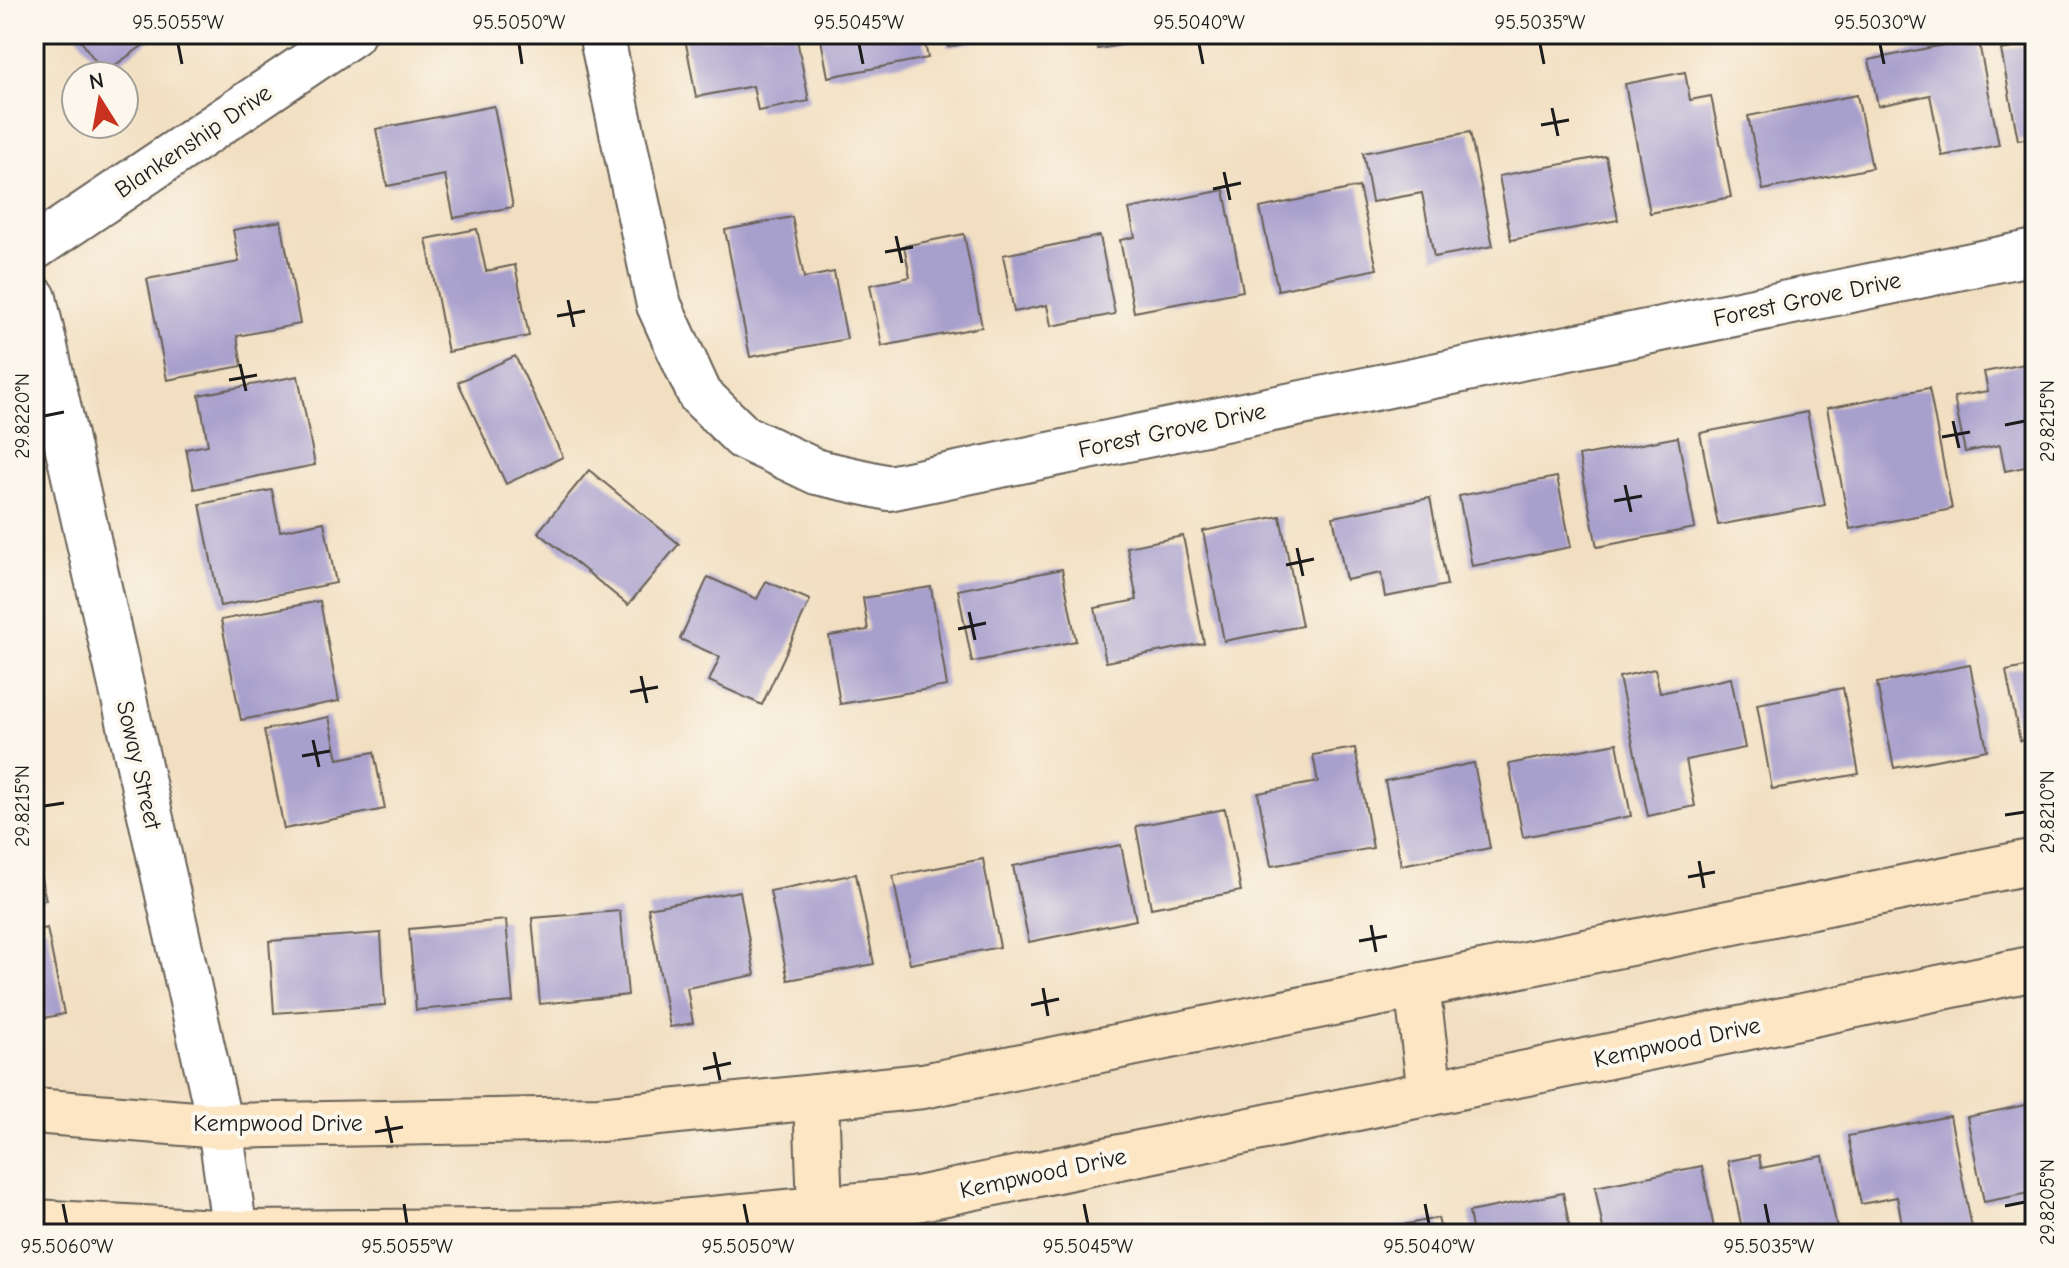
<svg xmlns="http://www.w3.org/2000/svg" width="2069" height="1268" viewBox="0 0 2069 1268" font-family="'Comic Neue',sans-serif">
	<rect width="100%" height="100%" fill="#fbf7ec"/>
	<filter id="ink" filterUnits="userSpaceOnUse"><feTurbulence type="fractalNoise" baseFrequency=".0125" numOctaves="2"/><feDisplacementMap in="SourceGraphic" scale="16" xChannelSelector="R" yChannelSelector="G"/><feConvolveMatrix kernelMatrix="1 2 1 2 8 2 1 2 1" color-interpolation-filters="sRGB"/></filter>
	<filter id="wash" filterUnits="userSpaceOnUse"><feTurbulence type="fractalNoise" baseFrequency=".006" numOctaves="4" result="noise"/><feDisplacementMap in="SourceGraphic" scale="32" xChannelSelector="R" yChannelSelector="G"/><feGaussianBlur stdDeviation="1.8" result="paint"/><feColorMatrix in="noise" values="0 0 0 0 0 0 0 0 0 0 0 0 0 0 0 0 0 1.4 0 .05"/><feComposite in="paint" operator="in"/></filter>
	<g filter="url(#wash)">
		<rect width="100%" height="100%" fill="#f2dfc1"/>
		<g id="blocks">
			<g fill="#a79fcc">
				<polygon points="76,34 159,34 104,73"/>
				<polygon points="703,34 796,34 809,101 758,111 753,86 696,97 685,38"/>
				<polygon points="820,34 923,34 928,58 828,77"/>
				<polygon points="945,34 1005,34 1005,35 948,47"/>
				<polygon points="1095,34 1172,34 1172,36 1098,49"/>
				<polygon points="1978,38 1999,145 1942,156 1930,95 1878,106 1869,60"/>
				<polygon points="2035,44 2035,137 2018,140 2001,50"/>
				<polygon points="1685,72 1690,100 1711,96 1731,197 1650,213 1625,84"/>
				<polygon points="1857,95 1872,168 1763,190 1748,116"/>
				<polygon points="494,106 513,207 454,218 445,175 387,186 376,129"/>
				<polygon points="1470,132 1493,246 1434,257 1422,193 1372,202 1363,153"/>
				<polygon points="1606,156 1618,220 1511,240 1499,176"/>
				<polygon points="1359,187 1377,269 1278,290 1260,208"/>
				<polygon points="1224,190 1243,291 1134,312 1120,240 1135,237 1129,209"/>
				<polygon points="792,217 804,278 834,272 847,339 750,357 725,230"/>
				<polygon points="281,221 300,324 237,336 242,366 167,380 147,279 239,262 233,230"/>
				<polygon points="477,229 486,271 515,265 529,336 448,352 426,239"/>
				<polygon points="964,234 982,327 882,346 870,285 910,277 904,246"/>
				<polygon points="1100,236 1115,314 1051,326 1047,305 1014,312 1003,255"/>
				<polygon points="515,356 563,457 506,484 458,382"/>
				<polygon points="2035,362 2035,465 2005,471 2000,445 1965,452 1954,397 1988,391 1984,372"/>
				<polygon points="298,376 315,465 194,489 186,449 208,445 199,395"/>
				<polygon points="1929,388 1952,509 1850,529 1827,408"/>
				<polygon points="1807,412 1825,505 1718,525 1700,433"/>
				<polygon points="1678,437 1695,528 1597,547 1579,456"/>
				<polygon points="589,470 679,544 628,605 538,532"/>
				<polygon points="1557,477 1571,547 1472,566 1459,496"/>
				<polygon points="272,490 280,531 324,522 336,583 220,606 200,504"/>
				<polygon points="1430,498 1447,585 1385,597 1381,573 1346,580 1333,517"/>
				<polygon points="1280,516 1302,626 1224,641 1203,531"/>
				<polygon points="1183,536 1204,643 1106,662 1095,608 1137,600 1127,547"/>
				<polygon points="1062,569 1076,641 972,662 958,590"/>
				<polygon points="708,577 757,599 766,581 810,600 762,705 709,681 720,657 680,639"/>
				<polygon points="931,587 947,686 840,704 829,636 868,630 863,598"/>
				<polygon points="320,601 339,701 241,720 221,620"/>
				<polygon points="1970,665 1987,750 1894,768 1877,683"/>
				<polygon points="2035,665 2035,738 2020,741 2006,671"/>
				<polygon points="1655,669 1660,693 1731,678 1745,748 1686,760 1695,806 1648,816 1619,677"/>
				<polygon points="1843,688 1859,774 1772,789 1757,704"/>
				<polygon points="329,717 338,759 374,752 385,809 284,829 264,730"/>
				<polygon points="1617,743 1631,816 1523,837 1509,764"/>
				<polygon points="1355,748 1373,848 1271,866 1258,793 1318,782 1313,755"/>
				<polygon points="1474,763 1490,848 1401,865 1385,781"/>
				<polygon points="1225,809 1241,891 1151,908 1136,826"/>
				<polygon points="1121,845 1136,920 1029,942 1013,866"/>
				<polygon points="34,848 46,900 34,902"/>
				<polygon points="983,859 1000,947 910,964 893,876"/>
				<polygon points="856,874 874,964 788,980 770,891"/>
				<polygon points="740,891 755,975 687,988 693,1023 670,1027 648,908"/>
				<polygon points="620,911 628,995 540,1004 532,918"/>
				<polygon points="506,920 513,1002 416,1010 409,929"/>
				<polygon points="47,928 64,1014 34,1020 34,931"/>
				<polygon points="381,933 385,1005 274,1013 269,941"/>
				<polygon points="2035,1103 2035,1192 1984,1202 1967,1117"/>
				<polygon points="1950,1116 1973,1233 1904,1234 1897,1197 1861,1204 1848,1136"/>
				<polygon points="1759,1155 1761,1168 1823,1156 1838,1234 1743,1234 1728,1161"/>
				<polygon points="1702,1166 1715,1234 1604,1234 1595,1187"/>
				<polygon points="1563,1193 1571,1234 1473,1234 1469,1212"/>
				<polygon points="1438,1218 1442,1234 1362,1234 1362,1233"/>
			</g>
		</g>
	</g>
	<g filter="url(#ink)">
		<use href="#blocks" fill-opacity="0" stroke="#676056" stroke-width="2"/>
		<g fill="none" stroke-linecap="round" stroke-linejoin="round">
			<defs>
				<g id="street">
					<polyline points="601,34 659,305 700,395 743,437 817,472 889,488 2035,252"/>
					<polyline points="34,248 352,34"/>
					<polyline points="34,298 220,1126 235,1234"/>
				</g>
				<g id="secondary">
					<polyline points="1417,986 1430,1093"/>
					<polyline points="816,1097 820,1209"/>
					<polyline points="34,1111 220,1126 600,1119 923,1086 2035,861"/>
					<polyline points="34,1222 235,1233 596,1230 912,1200 2035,968"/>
				</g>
			</defs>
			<use href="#street" stroke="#676056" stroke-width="48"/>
			<use href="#secondary" stroke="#676056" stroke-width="48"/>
			<use href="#street" stroke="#fff" stroke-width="44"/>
			<use href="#secondary" stroke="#fce6c4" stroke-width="44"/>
		</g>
	</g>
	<path fill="none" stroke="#1c1c1c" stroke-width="3" d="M178 44 182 64M519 44 522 64M859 44 863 64M1199 44 1203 64M1540 44 1544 64M1880 44 1884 64M1552 108 1558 136M1541 125 1569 120M1224 172 1230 200M1213 189 1241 183M896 236 902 263M885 252 913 247M568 300 574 327M557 316 585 311M240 364 246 391M229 380 257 375M44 416 64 412M1953 421 1959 448M2005 425 2025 421M1942 437 1970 432M1625 485 1631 512M1614 501 1642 496M1297 548 1303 576M1286 565 1314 559M969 612 975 640M958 629 986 623M641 676 647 703M630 692 658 687M313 740 319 767M302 756 330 751M44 806 64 803M2005 815 2025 812M1699 861 1704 888M1688 877 1715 872M1371 925 1376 952M1359 941 1387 936M1043 988 1048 1016M1031 1005 1059 999M714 1052 720 1080M703 1069 731 1063M386 1116 392 1143M375 1132 403 1127M63 1204 67 1224M404 1204 407 1224M744 1204 748 1224M1084 1204 1088 1224M1425 1204 1429 1224M1765 1204 1769 1224M2005 1206 2025 1202"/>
	<g text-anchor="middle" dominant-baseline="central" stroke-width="8" stroke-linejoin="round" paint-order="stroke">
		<g font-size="24" fill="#1c1c1c" stroke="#fbf7ec">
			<text transform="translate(193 141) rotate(-34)">Blankenship Drive</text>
			<text transform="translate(1807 299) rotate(-12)">Forest Grove Drive</text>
			<text transform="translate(1172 430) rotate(-12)">Forest Grove Drive</text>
			<text transform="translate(139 765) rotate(77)">Soway Street</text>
			<text transform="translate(1677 1042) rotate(-12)">Kempwood Drive</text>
			<text x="278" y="1123">Kempwood Drive</text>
			<text transform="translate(1043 1173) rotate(-12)">Kempwood Drive</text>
		</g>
	</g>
	<rect width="2069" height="1268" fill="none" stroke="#fbf7ec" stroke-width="88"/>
	<g transform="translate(100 100) rotate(349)"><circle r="38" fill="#fbf7ec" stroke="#a29f99" stroke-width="2"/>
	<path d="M0-6L14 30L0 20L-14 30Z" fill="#c8321e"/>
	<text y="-12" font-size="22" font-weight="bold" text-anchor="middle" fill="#1c1c1c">N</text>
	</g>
	<rect x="44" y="44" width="1981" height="1180" fill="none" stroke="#1c1c1c" stroke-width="3"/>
	<g font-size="20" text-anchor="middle" fill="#1c1c1c">
		<text x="178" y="29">95.5055°W</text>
		<text x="519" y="29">95.5050°W</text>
		<text x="859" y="29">95.5045°W</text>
		<text x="1199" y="29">95.5040°W</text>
		<text x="1540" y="29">95.5035°W</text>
		<text x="1880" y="29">95.5030°W</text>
		<text transform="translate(22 416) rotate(-90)" y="7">29.8220°N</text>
		<text transform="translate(2047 421) rotate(-90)" y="7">29.8215°N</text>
		<text transform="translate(22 806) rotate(-90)" y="7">29.8215°N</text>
		<text transform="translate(2047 812) rotate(-90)" y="7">29.8210°N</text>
		<text transform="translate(2047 1202) rotate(-90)" y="7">29.8205°N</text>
		<text x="67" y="1253">95.5060°W</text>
		<text x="407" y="1253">95.5055°W</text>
		<text x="748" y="1253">95.5050°W</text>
		<text x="1088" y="1253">95.5045°W</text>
		<text x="1429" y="1253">95.5040°W</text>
		<text x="1769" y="1253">95.5035°W</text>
	</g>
</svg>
